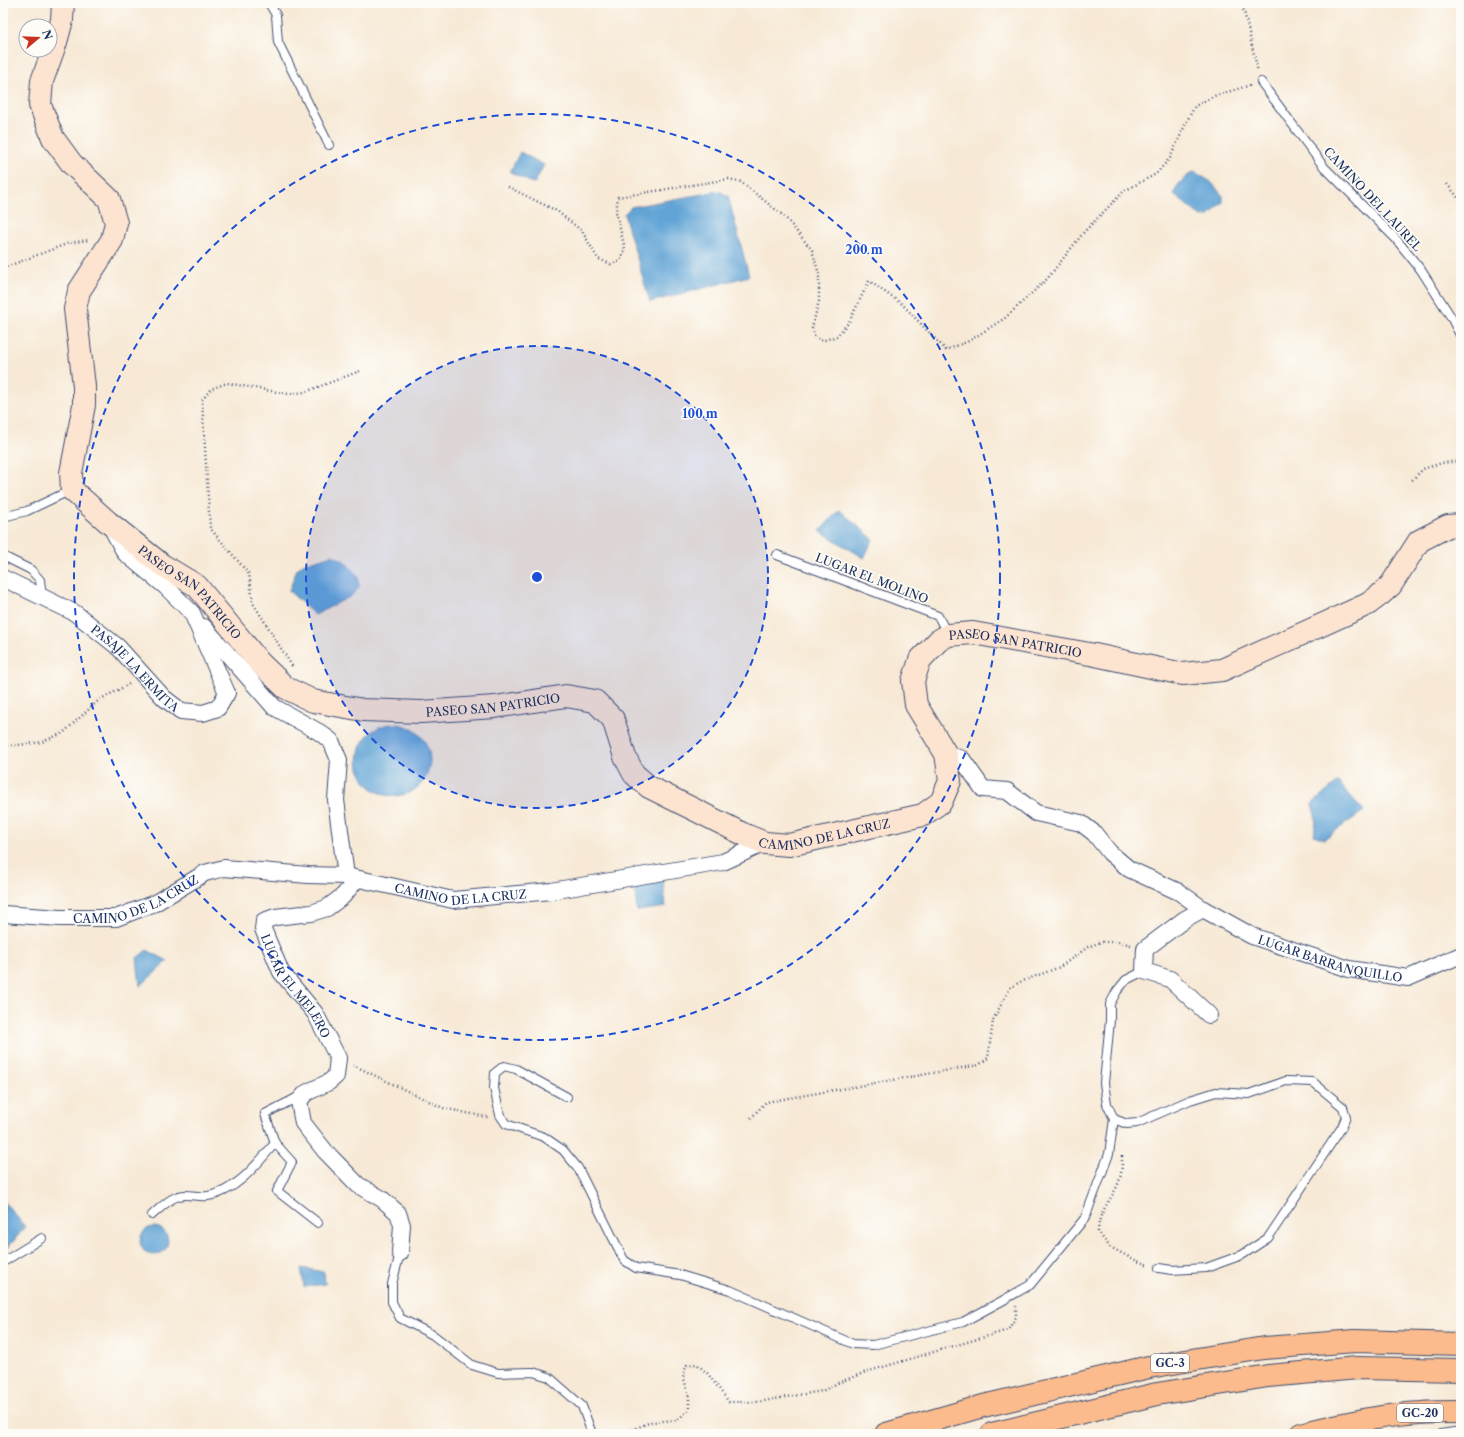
<svg xmlns="http://www.w3.org/2000/svg" width="1464" height="1437" viewBox="0 0 1464 1437" font-family="'Libre Caslon Text',serif">
	<rect width="100%" height="100%" fill="#fdfcf7"/>
	<filter id="ink" filterUnits="userSpaceOnUse"><feTurbulence type="fractalNoise" baseFrequency=".025" numOctaves="2"/><feDisplacementMap in="SourceGraphic" scale="8" xChannelSelector="R" yChannelSelector="G"/><feConvolveMatrix kernelMatrix="1 2 1 2 8 2 1 2 1" color-interpolation-filters="sRGB"/></filter>
	<filter id="wash" filterUnits="userSpaceOnUse"><feTurbulence type="fractalNoise" baseFrequency=".012" numOctaves="4" result="noise"/><feDisplacementMap in="SourceGraphic" scale="16" xChannelSelector="R" yChannelSelector="G"/><feGaussianBlur stdDeviation="0.9" result="paint"/><feColorMatrix in="noise" values="0 0 0 0 0 0 0 0 0 0 0 0 0 0 0 0 0 1.4 0 .05"/><feComposite in="paint" operator="in"/></filter>
	<g filter="url(#wash)">
		<rect width="100%" height="100%" fill="#f7e9d5"/>
		<g fill="#62a4d6" stroke="#3e6a9a">
			<polygon points="520,152 544,165 534,184 510,172"/>
			<path d="M1195 172 1211 182 1223 196V202L1209 216 1202 217 1174 195C1175 186 1186 175 1195 172Z"/>
			<polygon points="719,191 728,196 749,276 650,302 624,214 631,207"/>
			<polygon points="839,510 873,539 864,558 820,531"/>
			<polygon points="332,555 343,560 358,576 359,587 351,596 315,615 289,591 297,569 303,564"/>
			<circle cx="394" cy="760" r="36"/>
			<polygon points="1338,782 1364,811 1324,839 1314,835 1316,819 1312,804"/>
			<polygon points="663,880 666,907 637,911 634,884"/>
			<polygon points="147,950 168,961 140,986 137,958"/>
			<polygon points="3,1200 25,1227 6,1250 3,1245"/>
			<circle cx="154" cy="1241" r="14"/>
			<polygon points="301,1268 324,1272 325,1284 304,1287"/>
		</g>
	</g>
	<g filter="url(#ink)">
		<g fill="none" stroke-linecap="round" stroke-linejoin="round">
			<defs>
				<g id="lane">
					<polyline points="269,3 276,15 278,42 329,145"/>
					<polyline points="1261,82 1324,167 1396,239 1421,270 1451,317 1461,337"/>
					<polyline points="3,517 27,511 71,490"/>
					<polyline points="777,555 938,616 948,635"/>
					<polyline points="3,556 31,570 40,580 42,597"/>
					<polyline points="1144,971 1126,980 1117,991 1110,1004 1110,1020 1104,1083 1107,1104 1114,1119 1127,1124 1137,1123 1190,1100 1216,1092 1249,1094 1286,1081 1313,1082 1343,1107 1346,1117 1342,1127 1268,1238 1242,1255 1206,1268 1172,1270 1159,1268"/>
					<polyline points="300,1096 265,1114 275,1143 292,1162 277,1191 318,1223"/>
					<polyline points="567,1097 516,1069 504,1066 495,1073 494,1088 500,1115 506,1124 544,1137 563,1150 578,1168 624,1260 636,1268 680,1275 730,1290 853,1344 873,1345 963,1322 1000,1302 1030,1285 1085,1218 1109,1154 1114,1119"/>
					<path d="M152 1215C163 1206 172 1195 186 1195 193 1195 201 1197 208 1196 236 1192 258 1163 275 1143"/>
					<polyline points="400,1253 392,1284 392,1302 400,1318 433,1335 472,1365 498,1373 533,1372 549,1377 582,1406 592,1434"/>
					<polyline points="3,1262 42,1238"/>
					<polyline points="1441,1434 1461,1431"/>
				</g>
				<g id="street">
					<path id="s1" d="M3 578 75 613 118 647 164 698 181 711 203 713 218 708 227 693 192 613 165 586 125 553 111 527"/>
					<polyline points="204,627 274,707 319,732 331,741 339,760 336,800 346,876"/>
					<path id="s2" d="M946 754 962 759 983 789 1007 791 1036 813 1081 823 1094 833 1110 853 1129 869 1179 892 1203 909 1252 936 1349 969 1408 978 1461 955"/>
					<path id="s3" d="M357 879 343 896 327 908 311 913 275 917 264 921 263 929 281 972 315 1013 338 1058 336 1076 329 1082 306 1093 299 1101 303 1123 325 1151 358 1185 382 1199 398 1213 402 1225 400 1253"/>
					<polyline points="1203,909 1185,919 1145,949 1144,971 1170,979 1209,1015"/>
					<path id="s4" d="M3 914 60 918H116L155 903 205 873 224 868 308 875 346 876 453 900 551 891 723 862 765 843"/>
				</g>
				<g id="secondary">
					<path id="s5" d="M63 3 62 20 56 42 42 81 40 105 53 138 72 164 109 199 116 223 112 240 79 291 75 309 84 386V405L71 473 72 490 108 522 162 565 197 586 260 663 286 688 313 701 363 710 421 712 495 707 566 696 595 701 613 719 625 757 634 774 649 787 743 834 765 843 789 845 923 815 941 802 950 781 946 754 916 705 913 681 920 660 938 641 948 635 973 633 1095 655 1183 674 1222 670 1368 604 1380 595 1391 585 1419 541 1448 526 1461 525"/>
				</g>
				<path id="primary" d="M1301 1434C1340 1424 1380 1415 1421 1413 1434 1412 1448 1412 1461 1412"/>
				<g id="highway">
					<polyline points="886,1434 983,1406 1149,1367 1264,1348 1355,1341 1461,1344"/>
					<polyline points="992,1434 1157,1394 1268,1376 1358,1368 1461,1370"/>
				</g>
			</defs>
			<use href="#lane" stroke="#3c4b70" stroke-width="10"/>
			<use href="#street" stroke="#3c4b70" stroke-width="18"/>
			<use href="#secondary" stroke="#3c4b70" stroke-width="24"/>
			<use href="#primary" stroke="#3c4b70" stroke-width="24"/>
			<use href="#highway" stroke="#3c4b70" stroke-width="24"/>
			<g stroke="#3c4b70" stroke-width="2.5" stroke-dasharray="1 3" stroke-linecap="butt">
				<polyline points="1239,3 1244,11 1258,72"/>
				<polyline points="1447,184 1461,201"/>
				<polyline points="508,187 557,211 582,231 598,259 611,264 620,261 625,249 616,212 618,197 729,179 741,182 785,217 812,250 819,274 819,301 812,328 815,336 822,341 837,336 849,322 869,281 902,304 946,350 969,341 1005,318 1047,279 1084,232 1124,191 1156,174 1170,158 1188,119 1195,106 1214,96 1251,85"/>
				<polyline points="3,268 69,243 89,240"/>
				<polyline points="1412,480 1423,469 1442,463 1461,461"/>
				<polyline points="292,666 253,603 249,574 210,528 202,400 211,389 227,383 288,394 305,392 360,371"/>
				<polyline points="3,747 42,742 63,733 99,700 131,683"/>
				<polyline points="353,1065 443,1108 486,1117 489,1117"/>
				<polyline points="751,1118 766,1102 979,1065 988,1058 993,1020 1010,988 1020,982 1060,967 1088,947 1101,942 1121,942 1131,945"/>
				<path d="M1122 1156C1122 1165 1122 1174 1118 1184 1111 1201 1098 1212 1098 1232L1110 1247 1137 1261 1149 1265"/>
				<polyline points="621,1434 651,1422 677,1420 689,1410 689,1397 683,1375 687,1365 697,1364 708,1374 729,1402 758,1402 822,1391 840,1382 866,1372 1008,1330 1016,1317 1016,1306"/>
			</g>
			<use href="#lane" stroke="#fff" stroke-width="8"/>
			<use href="#street" stroke="#fff" stroke-width="16"/>
			<use href="#secondary" stroke="#fde4d1" stroke-width="22"/>
			<use href="#primary" stroke="#fbbb8c" stroke-width="22"/>
			<use href="#highway" stroke="#fbbb8c" stroke-width="22"/>
		</g>
	</g>
	<circle cx="537" cy="577" r="231" fill="#1d4ed8" fill-opacity=".12"/>
	<g fill="none" stroke="#1d4ed8" stroke-width="2" stroke-dasharray="7 5">
		<circle cx="537" cy="577" r="231"/>
		<circle cx="537" cy="577" r="463"/>
	</g>
	<g text-anchor="middle" dominant-baseline="central" stroke-width="3.5" stroke-linejoin="round" paint-order="stroke">
		<g fill="#fdfcf7" stroke="#5f6c8c" stroke-width="1">
			<rect x="1151" y="1354" width="38" height="18" rx="3"/>
			<rect x="1397" y="1404" width="46" height="18" rx="3"/>
		</g>
		<g font-size="11" font-weight="bold" fill="#1b2f5e">
			<text x="1170" y="1363">GC-3</text>
			<text x="1420" y="1413">GC-20</text>
		</g>
		<g font-size="12" fill="#1b2f5e" stroke="#fdfcf7">
			<text transform="translate(1373 199) rotate(47)">CAMINO DEL LAUREL</text>
			<text transform="translate(872 578) rotate(21)">LUGAR EL MOLINO</text>
			<text stroke="none"><textPath href="#s5" startOffset="685">PASEO SAN PATRICIO</textPath></text>
			<text stroke="none"><textPath href="#s5" startOffset="1813">PASEO SAN PATRICIO</textPath></text>
			<text stroke="none"><textPath href="#s1" startOffset="162">PASAJE LA ERMITA</textPath></text>
			<text stroke="none"><textPath href="#s5" startOffset="1033">PASEO SAN PATRICIO</textPath></text>
			<text stroke="none"><textPath href="#s5" startOffset="1430">CAMINO DE LA CRUZ</textPath></text>
			<text stroke="none"><textPath href="#s4" startOffset="472">CAMINO DE LA CRUZ</textPath></text>
			<text stroke="none"><textPath href="#s4" startOffset="137">CAMINO DE LA CRUZ</textPath></text>
			<text stroke="none"><textPath href="#s2" startOffset="449">LUGAR BARRANQUILLO</textPath></text>
			<text stroke="none"><textPath href="#s3" startOffset="181">LUGAR EL MELERO</textPath></text>
		</g>
	</g>
	<circle cx="537" cy="577" r="6" fill="#1d4ed8" stroke="#fdfcf7" stroke-width="2"/>
	<g font-size="12" text-anchor="middle" font-weight="bold" fill="#1d4ed8" stroke="#fdfcf7" stroke-width="3.5" stroke-linejoin="round" paint-order="stroke">
		<text x="864" y="254">200 m</text>
		<text x="700" y="418">100 m</text>
	</g>
	<rect width="1464" height="1437" fill="none" stroke="#fdfcf7" stroke-width="16"/>
	<g transform="translate(38 38) rotate(71)"><circle r="19" fill="#fdfcf7" stroke="#a3aaba"/>
	<path d="M0-3L7 15L0 10L-7 15Z" fill="#c8321e"/>
	<text y="-6" font-size="11" font-weight="bold" text-anchor="middle" fill="#1b2f5e">N</text>
	</g>
</svg>
